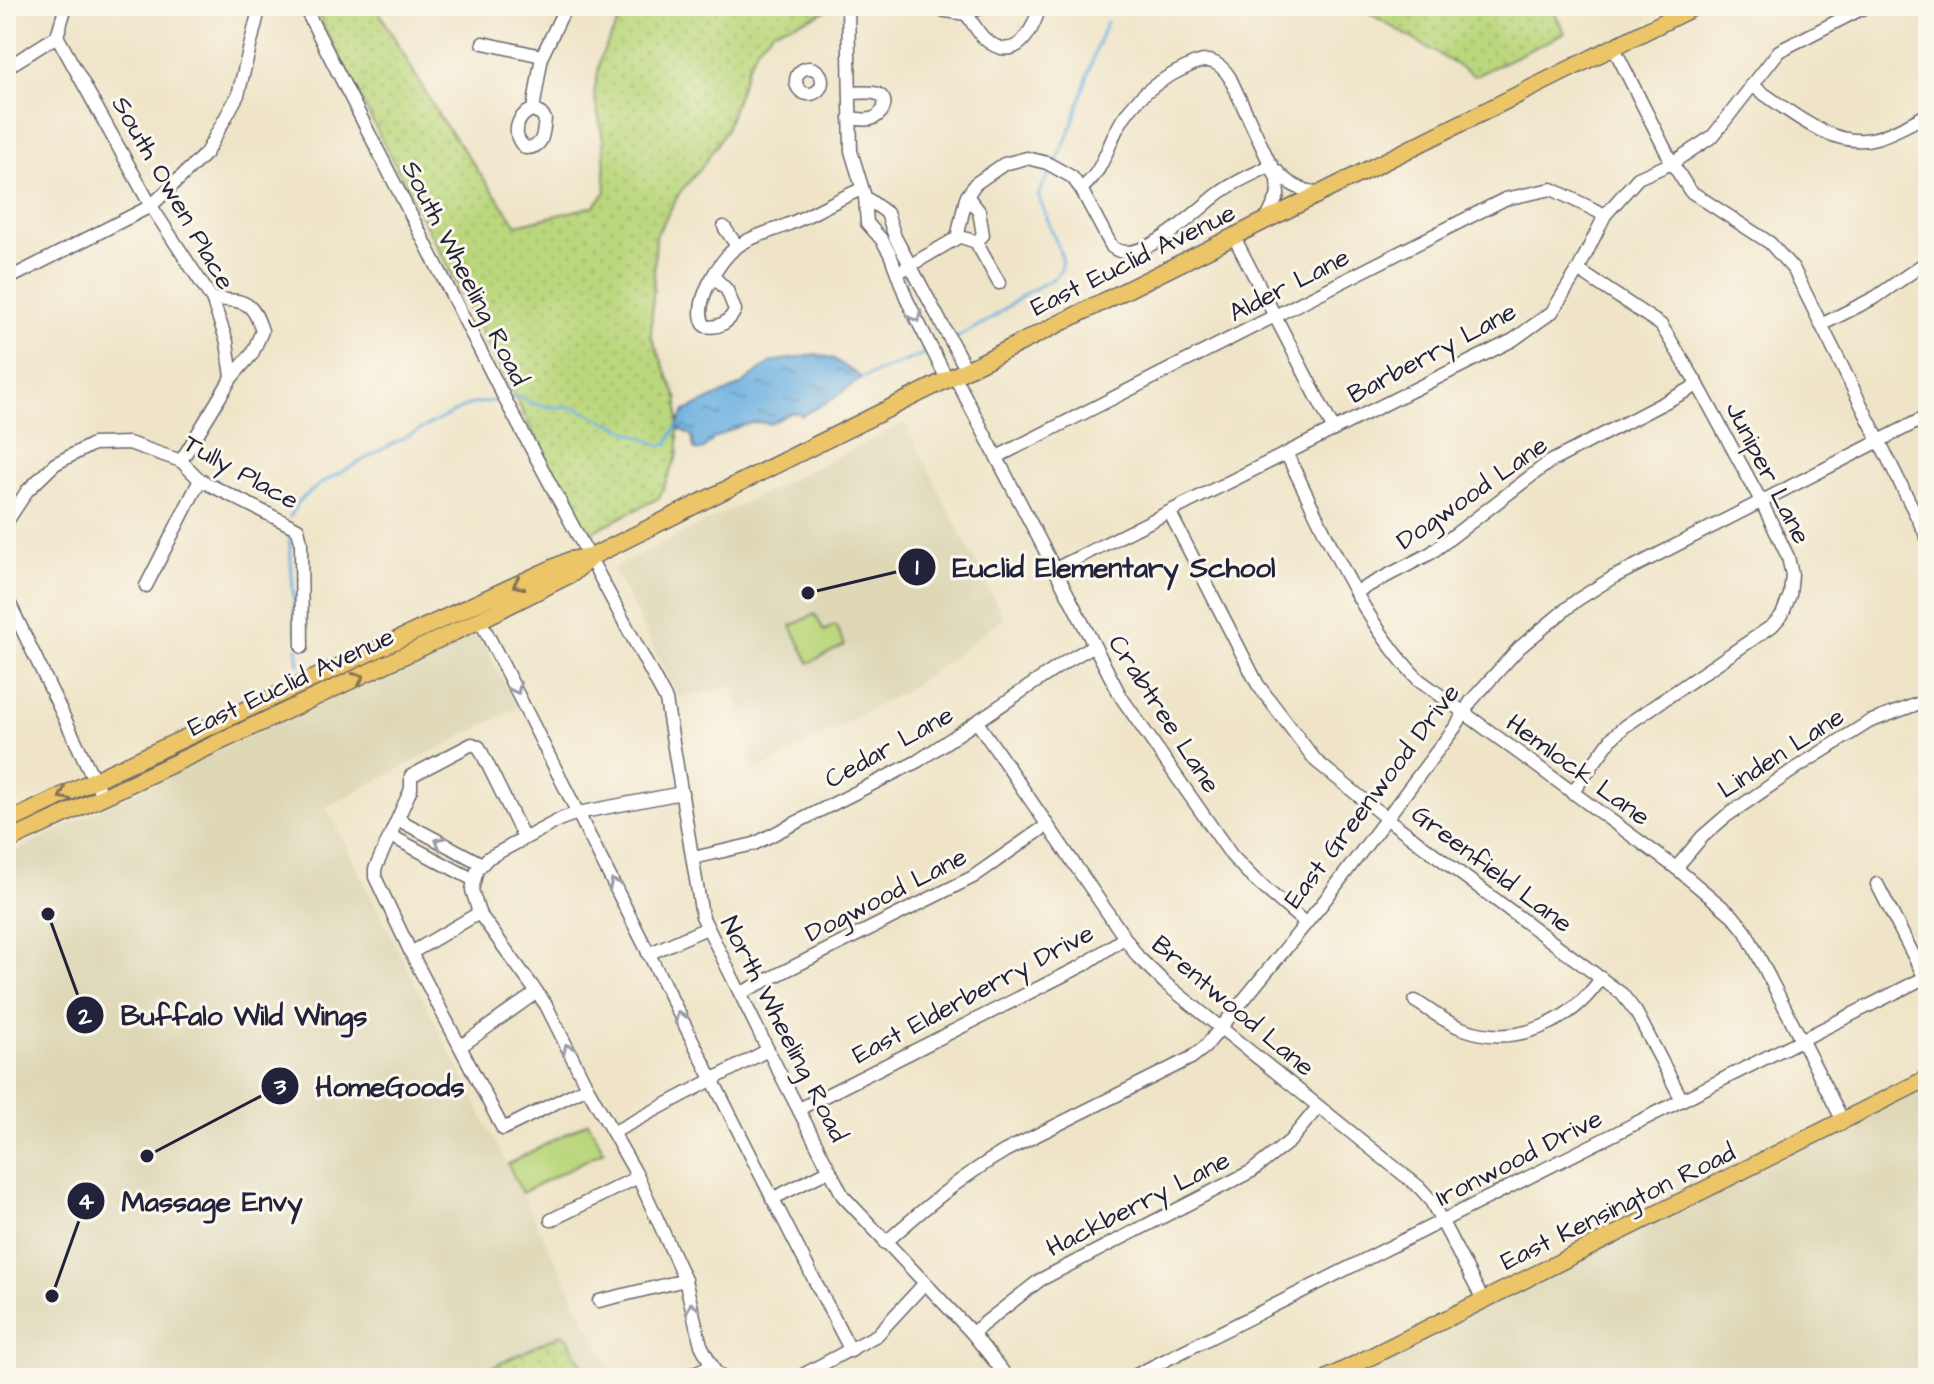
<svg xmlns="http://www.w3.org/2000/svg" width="1934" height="1384" viewBox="0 0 1934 1384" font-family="'Architects Daughter',sans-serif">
	<defs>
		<pattern id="grass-dots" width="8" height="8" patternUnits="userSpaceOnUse" patternTransform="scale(2)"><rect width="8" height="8" fill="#bbd77d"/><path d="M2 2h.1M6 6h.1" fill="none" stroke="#a0b86d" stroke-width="1.8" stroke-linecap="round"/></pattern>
		<pattern id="water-ripples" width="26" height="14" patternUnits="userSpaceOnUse" patternTransform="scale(2)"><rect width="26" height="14" fill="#6aafe0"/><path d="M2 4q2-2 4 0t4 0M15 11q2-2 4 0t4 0" fill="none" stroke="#578eb7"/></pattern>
	</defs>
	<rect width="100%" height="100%" fill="#fbf7ec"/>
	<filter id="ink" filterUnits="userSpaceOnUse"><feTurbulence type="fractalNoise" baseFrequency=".0125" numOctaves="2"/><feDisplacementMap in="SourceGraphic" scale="16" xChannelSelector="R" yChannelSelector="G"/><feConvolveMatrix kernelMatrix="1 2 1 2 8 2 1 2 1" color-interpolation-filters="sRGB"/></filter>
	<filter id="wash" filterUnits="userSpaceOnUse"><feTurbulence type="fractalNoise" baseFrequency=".006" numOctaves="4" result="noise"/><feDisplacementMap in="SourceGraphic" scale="32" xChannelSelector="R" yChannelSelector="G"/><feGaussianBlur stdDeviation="1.8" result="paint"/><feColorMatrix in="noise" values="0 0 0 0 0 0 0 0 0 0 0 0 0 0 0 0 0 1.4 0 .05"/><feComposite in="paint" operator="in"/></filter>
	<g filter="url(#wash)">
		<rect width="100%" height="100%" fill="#efe4c7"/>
		<g fill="#ded8b7">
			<polygon points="905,423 1003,617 950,660 903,692 753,773 735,686 679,698 613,568"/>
			<polygon points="476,629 517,708 326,807 615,1378 6,1378 6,856 288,716"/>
			<polygon points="1928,1083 1928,1378 1344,1378"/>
		</g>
		<g fill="url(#grass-dots)" stroke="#6e7c5c" stroke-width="2">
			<polygon points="313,6 376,6 439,116 517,225 594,206 606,192 603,139 594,93 601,56 619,21 631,6 835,6 816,16 774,30 758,46 748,66 725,132 701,168 680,192 656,236 651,336 678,400 678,454 659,498 586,535"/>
			<polygon points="1358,6 1551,6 1565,33 1475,76"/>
			<polygon points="561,1334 568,1338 588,1378 456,1378 472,1377"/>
		</g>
		<g fill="#bbd77d" stroke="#6e7c5c" stroke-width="2">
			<polygon points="815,614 824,631 835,625 845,645 809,663 791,626"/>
			<polygon points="588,1122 604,1151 522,1193 508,1164"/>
		</g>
		<polygon fill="url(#water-ripples)" stroke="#46688e" stroke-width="2" points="817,354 834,359 862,378 833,399 801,416 799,413 790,413 770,424 757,422 740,426 714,438 704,449 697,451 694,448 692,436 676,427 685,411 741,385 771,362"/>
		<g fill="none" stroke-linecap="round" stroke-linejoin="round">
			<g stroke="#6aafe0" stroke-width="3">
				<path d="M1055 164C1079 119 1086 68 1107 22"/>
				<polyline points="954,339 991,319 1026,293 1053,279 1061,270 1063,260 1038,195 1051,170"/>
				<polyline points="862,378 929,352"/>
				<polyline points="511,398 520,397 531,403 547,407 574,407 661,446 668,443 676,427"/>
				<polyline points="290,517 298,502 320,484 392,444 468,405 499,400"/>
				<polyline points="289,533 296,633"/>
				<polyline points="297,648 299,664"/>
			</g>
		</g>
	</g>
	<g filter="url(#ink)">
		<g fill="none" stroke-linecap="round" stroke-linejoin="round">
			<defs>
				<g id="minor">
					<polyline points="304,6 508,405 666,700 702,916 768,1050 843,1196 972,1333 1008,1378"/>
					<polyline points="848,6 851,151 865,197 867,223 882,240 890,254 907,300 947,379"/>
					<polyline points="913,6 966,14 985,6"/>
					<path d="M966 14C973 22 978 34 986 40 1017 65 1033 30 1040 6"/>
					<polyline points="57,36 151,206 212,299 227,342 232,377"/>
					<polyline points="483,43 542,56"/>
					<polyline points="1614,48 1672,163 1690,191 1770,243 1794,270 1928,539"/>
					<circle cx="809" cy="81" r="13"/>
					<polyline points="6,68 57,36 66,6"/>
					<path d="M1751 85C1785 107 1832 151 1876 138 1894 133 1911 123 1928 114"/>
					<polyline points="533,110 542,56 566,6"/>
					<path d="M533 110 541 114 545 119C543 133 544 148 526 148 511 138 515 115 533 110Z"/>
					<path d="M850 118C856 119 864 120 871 119 882 116 891 101 878 94 871 91 858 93 850 93"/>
					<path d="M1277 171C1289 186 1302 190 1321 194"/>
					<path d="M1081 189C1101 173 1105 154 1116 131 1132 99 1156 81 1189 66 1207 57 1219 60 1230 78L1277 179 1278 195 1266 221"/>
					<polyline points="865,197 887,213 895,237 966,369"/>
					<polyline points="724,227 737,246"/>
					<polyline points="958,236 976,242 983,235 979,211 967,196"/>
					<polyline points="1234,237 1334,430"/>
					<polyline points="976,242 999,283"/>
					<path d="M904 269 957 238 966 198 975 184 1004 164 1027 158 1047 163 1072 177 1081 189 1112 247C1139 269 1196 211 1217 195 1233 182 1254 174 1272 165"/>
					<path d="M713 276 727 290 735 310C730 322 718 329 705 326 691 305 719 259 738 246 753 235 772 232 789 224 814 214 837 199 862 189"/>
					<polyline points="6,280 151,206 206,153 238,95 260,6"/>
					<polyline points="1821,325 1876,297 1928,261"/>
					<polyline points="954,375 1121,697 1232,856 1253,878 1305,923"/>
					<path d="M1287 455C1326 532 1358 616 1418 679L1676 868 1733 916 1746 932 1843 1121"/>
					<polyline points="997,457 1505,199 1552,189 1605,215"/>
					<path d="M181 461 232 377 252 354 262 331C252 299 244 301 212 299"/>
					<polyline points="1170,513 1258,685 1316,761 1386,818 1622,994 1636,1012 1682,1100"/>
					<polyline points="6,523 27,491 55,464 93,444 129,443 181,461 200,480 298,529 301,542 302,647"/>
					<polyline points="1055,569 1513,340 1552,312 1578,270 1605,215 1638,178 1672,163 1713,136 1779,51 1867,6"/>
					<polyline points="146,586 200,480"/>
					<polyline points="1356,592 1431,553 1548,463 1698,385"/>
					<polyline points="6,596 98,788"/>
					<path d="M480 620C604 863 725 1108 851 1351"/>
					<polyline points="977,722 1138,957 1166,984 1419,1187 1430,1199 1483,1300"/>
					<polyline points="682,793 578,813 561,819 488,858 477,870 472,890 479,913 546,1005 587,1087 638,1177 685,1280 701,1345 714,1370 722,1378"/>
					<polyline points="1572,793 1612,738 1625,726 1772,626 1782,615 1790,595 1792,575 1788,557 1761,501 1698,385 1661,325 1578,270"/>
					<polyline points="399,820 482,864"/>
					<polyline points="391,836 474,880"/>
					<polyline points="524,838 479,747 472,744 411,776 411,789 375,869 375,877 411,953 503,1129 587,1087"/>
					<polyline points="693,858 754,844 918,761 1067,661 1093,646"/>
					<polyline points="1676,868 1702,837 1725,817 1796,768 1869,722 1928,700"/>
					<polyline points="1877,884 1925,978"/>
					<polyline points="411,953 479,913"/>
					<polyline points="648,954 707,928"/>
					<polyline points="741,993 973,877 1046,826"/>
					<path d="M1415 1001C1430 1010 1446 1023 1464 1029 1516 1048 1572 1022 1601 978"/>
					<polyline points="461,1046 537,992"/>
					<polyline points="799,1109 1082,966 1124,938"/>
					<polyline points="614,1132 768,1050"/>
					<polyline points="772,1199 830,1170"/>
					<polyline points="551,1220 638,1177"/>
					<path d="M885 1243C924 1208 961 1177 1005 1151L1191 1058 1205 1047 1322 904 1456 726 1471 701 1519 648 1577 600 1612 578 1928 416"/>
					<polyline points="599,1301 685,1280"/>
					<polyline points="972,1333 1040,1280 1252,1171 1290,1141 1318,1107"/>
					<polyline points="683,1378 712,1365"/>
					<polyline points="797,1378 877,1335 924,1284"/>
					<polyline points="1130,1378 1928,976"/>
				</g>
				<g id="major">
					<polyline points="6,823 109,773 570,560 591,557"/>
					<polyline points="6,842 480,620 573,573 591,557 603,551 1696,6"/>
					<polyline points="1328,1378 1928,1078"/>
				</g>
			</defs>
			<use href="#minor" stroke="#6a666c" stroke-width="15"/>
			<use href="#major" stroke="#6a666c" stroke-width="19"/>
			<use href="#minor" stroke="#fff" stroke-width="12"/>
			<use href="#major" stroke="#ecc569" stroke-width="16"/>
		</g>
		<defs><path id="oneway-chevron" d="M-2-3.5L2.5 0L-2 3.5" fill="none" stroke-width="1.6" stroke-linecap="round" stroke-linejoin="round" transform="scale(2)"/></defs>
		<g stroke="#9c9ca7">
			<use href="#oneway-chevron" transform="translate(916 317) rotate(62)"/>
			<use href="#oneway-chevron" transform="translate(516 689) rotate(62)"/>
			<use href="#oneway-chevron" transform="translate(440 842) rotate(-152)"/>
			<use href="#oneway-chevron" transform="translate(614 884) rotate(-116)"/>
			<use href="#oneway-chevron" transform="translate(680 1017) rotate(-116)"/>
			<use href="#oneway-chevron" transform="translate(568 1049) rotate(-116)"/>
			<use href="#oneway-chevron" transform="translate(692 1308) rotate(-103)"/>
		</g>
		<g stroke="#877452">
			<use href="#oneway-chevron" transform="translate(518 584) rotate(155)"/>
			<use href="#oneway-chevron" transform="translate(359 678) rotate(-26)"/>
			<use href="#oneway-chevron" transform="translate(64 795) rotate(154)"/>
		</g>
	</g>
	<g text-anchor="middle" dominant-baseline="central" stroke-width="6" stroke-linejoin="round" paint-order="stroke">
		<g font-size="26" fill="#22223b" stroke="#fbf7ec">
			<text transform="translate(173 193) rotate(60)">South Owen Place</text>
			<text transform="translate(1133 260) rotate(-26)">East Euclid Avenue</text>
			<text transform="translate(465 273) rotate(63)">South Wheeling Road</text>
			<text transform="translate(1289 285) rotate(-27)">Alder Lane</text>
			<text transform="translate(1432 353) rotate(-28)">Barberry Lane</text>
			<text transform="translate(241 472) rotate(29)">Tully Place</text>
			<text transform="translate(1768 473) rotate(63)">Juniper Lane</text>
			<text transform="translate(1472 493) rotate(-35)">Dogwood Lane</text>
			<text transform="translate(291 682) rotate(-25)">East Euclid Avenue</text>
			<text transform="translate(1164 714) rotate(57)">Crabtree Lane</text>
			<text transform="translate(889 747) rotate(-29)">Cedar Lane</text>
			<text transform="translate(1781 753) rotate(-33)">Linden Lane</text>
			<text transform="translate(1578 770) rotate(36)">Hemlock Lane</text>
			<text transform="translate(1372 796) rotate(-53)">East Greenwood Drive</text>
			<text transform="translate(1492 869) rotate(37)">Greenfield Lane</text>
			<text transform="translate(886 895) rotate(-27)">Dogwood Lane</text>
			<text transform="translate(973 994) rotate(-28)">East Elderberry Drive</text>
			<text transform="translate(1233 1006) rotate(40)">Brentwood Lane</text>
			<text transform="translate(784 1029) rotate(63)">North Wheeling Road</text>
			<text transform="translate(1519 1158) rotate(-27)">Ironwood Drive</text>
			<text transform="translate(1138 1204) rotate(-27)">Hackberry Lane</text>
			<text transform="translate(1618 1207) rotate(-26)">East Kensington Road</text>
		</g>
	</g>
	<path fill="none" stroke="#22223b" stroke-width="3" d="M808 593L917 567M48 914L85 1015M147 1156L280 1086M52 1296L86 1201"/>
	<g fill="#22223b" stroke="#fbf7ec" stroke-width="3">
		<circle cx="808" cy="593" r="8"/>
		<circle cx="48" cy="914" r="8"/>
		<circle cx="147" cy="1156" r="8"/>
		<circle cx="52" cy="1296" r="8"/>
		<circle cx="917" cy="567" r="20"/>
		<circle cx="85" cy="1015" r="20"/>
		<circle cx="280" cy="1086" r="20"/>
		<circle cx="86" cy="1201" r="20"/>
	</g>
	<g font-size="24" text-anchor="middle" font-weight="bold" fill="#fff">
		<text x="917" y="575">1</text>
		<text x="85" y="1024">2</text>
		<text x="280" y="1094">3</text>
		<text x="86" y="1209">4</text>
	</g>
	<g font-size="28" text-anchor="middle" font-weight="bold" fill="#22223b" stroke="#fbf7ec" stroke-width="6" stroke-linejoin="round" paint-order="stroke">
		<text x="1114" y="577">Euclid Elementary School</text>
		<text x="244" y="1025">Buffalo Wild Wings</text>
		<text x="390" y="1096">HomeGoods</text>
		<text x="212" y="1211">Massage Envy</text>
	</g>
	<rect width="1934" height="1384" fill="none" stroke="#fbf7ec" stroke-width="32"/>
</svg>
